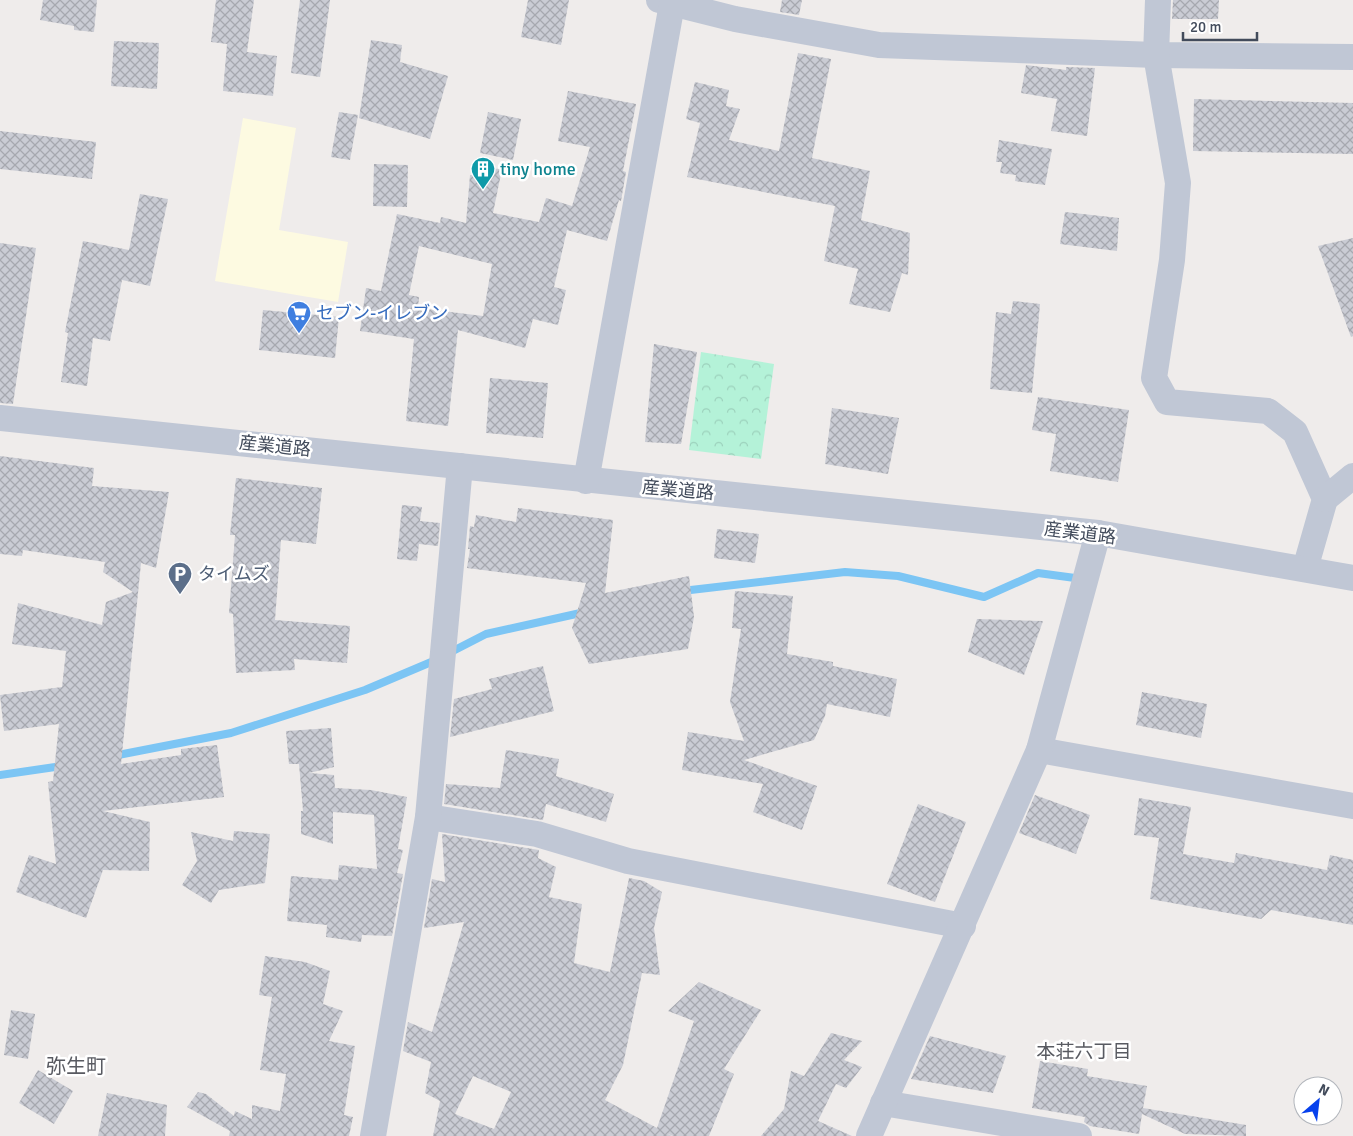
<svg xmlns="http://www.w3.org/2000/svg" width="1353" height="1136" viewBox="0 0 1353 1136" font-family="Signika,'Noto Sans JP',sans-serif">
	<defs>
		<pattern id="forest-crowns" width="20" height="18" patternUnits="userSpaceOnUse" patternTransform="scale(1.25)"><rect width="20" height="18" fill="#b4f2d8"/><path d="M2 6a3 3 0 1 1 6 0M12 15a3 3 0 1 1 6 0" fill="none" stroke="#9cd1bc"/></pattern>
		<pattern id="building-cross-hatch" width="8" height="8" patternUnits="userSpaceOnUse" patternTransform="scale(1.25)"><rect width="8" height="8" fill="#caccd4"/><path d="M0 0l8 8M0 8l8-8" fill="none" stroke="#a6a8af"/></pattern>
	</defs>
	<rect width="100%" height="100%" fill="#efeceb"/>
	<polygon fill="#fdfae1" points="243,118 296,128 279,230 348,242 338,302 215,281"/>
	<polygon fill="url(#forest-crowns)" points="701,352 774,364 761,459 689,450"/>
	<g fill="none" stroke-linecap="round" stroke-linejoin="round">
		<g stroke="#7cc5f4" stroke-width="8">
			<polyline points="682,591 845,572 898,576 984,597 1038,573 1075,578"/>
			<polyline points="449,653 486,634 585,612"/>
			<polyline points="113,756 231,733 365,690 436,660"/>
			<polyline points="0,775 62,766"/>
		</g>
	</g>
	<g fill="url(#building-cross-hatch)" fill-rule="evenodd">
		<polygon points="43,0 97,0 94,32 74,30 74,26 40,20"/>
		<polygon points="216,0 254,0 247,52 277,56 273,96 223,91 227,44 211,42"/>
		<polygon points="300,0 330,0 320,77 291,73"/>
		<polygon points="528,0 569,0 561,45 521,37"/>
		<polygon points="782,0 802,0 799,15 780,12"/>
		<polygon points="1173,0 1219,0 1218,19 1172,19"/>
		<polygon points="371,40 402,45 400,62 448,76 430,139 359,118"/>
		<polygon points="114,41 159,43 157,89 111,86"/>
		<polygon points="798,53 831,59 812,158 870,171 861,220 910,233 908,275 902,273 890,312 849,304 858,269 824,261 835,206 687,177 700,123 686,119 695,82 729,90 726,106 740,109 729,140 779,151"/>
		<polygon points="1026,65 1066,70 1066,67 1095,68 1087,136 1051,131 1057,99 1021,93"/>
		<path d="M568 91 636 104 623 171 626 172 621 201 619 200 607 241 567 230 554 287 566 290 558 325 533 319 525 348 458 330 448 426 406 421 414 339 360 331 366 288 381 291 397 214 440 223 441 217 466 223 470 175H475L477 168 502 169 493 213 539 222 546 198 572 206 590 147 558 141ZM419 246 492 264 483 316 418 308 419 297 409 295Z"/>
		<polygon points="1194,99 1353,103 1353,154 1193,151"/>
		<polygon points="339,112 358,115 350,160 331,157"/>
		<polygon points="488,112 521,119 513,160 480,153"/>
		<polygon points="0,131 96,142 92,179 0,169"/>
		<polygon points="999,140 1052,149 1045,185 1015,181 1016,175 1000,173 1002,162 996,162"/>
		<polygon points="374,164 408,165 407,207 373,206"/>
		<polygon points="140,194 168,199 150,286 122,280 110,341 93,338 87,386 61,382 68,333 65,332 83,241 129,250"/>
		<polygon points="1065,212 1119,218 1117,251 1060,244"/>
		<polygon points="1353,238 1353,336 1351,337 1318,246"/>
		<polygon points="0,243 36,248 13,404 0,403"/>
		<polygon points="1013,301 1040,304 1032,393 990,389 996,312 1011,314"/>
		<polygon points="263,310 339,317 335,358 259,350"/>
		<polygon points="654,344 697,352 681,444 645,442"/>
		<polygon points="490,378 548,383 543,438 486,433"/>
		<polygon points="1038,397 1129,410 1118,482 1050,471 1056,434 1032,430"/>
		<polygon points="832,408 899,418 888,474 825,464"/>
		<polygon points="0,456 94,468 92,486 169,492 156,568 141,563 121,764 181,755 181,749 217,745 224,797 103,811 150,822 149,871 103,870 86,918 16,892 29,855 56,864 48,782 53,781 59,724 4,731 0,695 62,687 66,651 12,644 18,603 102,625 106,602 133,592 103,572 105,562 23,550 22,556 0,554"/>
		<polygon points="236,478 322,488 316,544 281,540 275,620 350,626 347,663 294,659 295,670 236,673 233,614 229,613 235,535 230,535"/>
		<polygon points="402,505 422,507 420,521 440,523 438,546 419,544 417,561 397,559"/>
		<polygon points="518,508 613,520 605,593 689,576 694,617 688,649 589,664 572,628 586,583 467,568 470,549 468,549 470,526 474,527 476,515 516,522"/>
		<polygon points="717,529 759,534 755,563 714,558"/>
		<polygon points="735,591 793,596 787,654 833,662 833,666 897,679 890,717 827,704 825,716 814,740 744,760 817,786 802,830 753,812 763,784 682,770 688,732 744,741 730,702 741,629 732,628"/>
		<polygon points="977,619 1043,621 1024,675 968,652"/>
		<polygon points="543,666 554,711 450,737 454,699 492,689 489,679"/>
		<polygon points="1142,692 1207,704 1201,738 1136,725"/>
		<polygon points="331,728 334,767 309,773 334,775 335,788 371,790 407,797 398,849 403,850 397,873 403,874 392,936 362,935 361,942 326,937 327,925 287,921 291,876 338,880 339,865 377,869 374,815 333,812 333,844 301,834 301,811 303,811 299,764 289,764 286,731"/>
		<polygon points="506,750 559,759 556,776 614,794 606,822 546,804 543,820 444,804 446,784 500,788"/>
		<polygon points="1035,795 1090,815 1076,854 1019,833"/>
		<polygon points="1139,798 1191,807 1183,854 1234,863 1236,853 1327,870 1330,855 1353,860 1353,925 1271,910 1261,919 1150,899 1159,838 1134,835"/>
		<polygon points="918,804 966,822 935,902 887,884"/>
		<polygon points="234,831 270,834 265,883 219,890 211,903 182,885 197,861 191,832 233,841"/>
		<path d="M442 834 539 850 538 858 556 867 549 897 582 904 574 963 610 972 629 878 644 881 662 892 654 928 660 975 642 973 623 1065 605 1100 657 1128 694 1021 668 1011 699 982 761 1010 724 1069 734 1074 709 1136H673L666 1133 672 1136H433L440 1101 425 1093 431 1062 403 1051 408 1022 432 1032 464 922 424 928 432 879 445 882ZM473 1076 511 1092 494 1129 455 1114Z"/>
		<polygon points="265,956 305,962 330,971 323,1004 343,1011 329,1041 355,1046 344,1115 353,1117 349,1136 229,1136 230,1131 187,1107 198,1092 206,1094 234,1116 235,1111 252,1119 252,1105 280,1111 286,1074 260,1070 272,997 259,995"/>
		<polygon points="11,1010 35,1014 28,1059 4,1055"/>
		<polygon points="831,1033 862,1041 844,1060 862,1067 846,1088 836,1084 818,1121 852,1136 761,1136 784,1109 791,1071 804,1076"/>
		<polygon points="930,1036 1006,1056 993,1093 911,1079"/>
		<polygon points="1040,1061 1088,1069 1087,1076 1147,1086 1143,1108 1246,1125 1246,1136 1185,1134 1142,1114 1139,1134 1090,1126 1084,1122 1085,1117 1032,1108"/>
		<polygon points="38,1070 73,1091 54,1124 19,1103"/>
		<polygon points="107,1093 167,1105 165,1136 98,1136"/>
	</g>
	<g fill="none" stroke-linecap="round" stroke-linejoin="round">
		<g stroke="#c0c7d5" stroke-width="26">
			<polyline points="659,0 735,19 879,45 1156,55 1353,57"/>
			<polyline points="1158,0 1156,55 1178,183 1172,260 1154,378 1167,402 1268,411 1295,432 1325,499 1305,569"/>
			<polyline points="0,418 1098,533 1353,578"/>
			<polyline points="586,481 672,4"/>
			<polyline points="1325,499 1353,476"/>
			<polyline points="1039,750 1353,806"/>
			<polyline points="428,817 537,834 628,861 963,926"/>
			<polyline points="883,1103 1079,1136"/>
			<polyline points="373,1136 428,817 460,466"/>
			<polyline points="869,1136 1039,750 1098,533"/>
		</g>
	</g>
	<defs>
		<symbol id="building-pin" viewBox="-11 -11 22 30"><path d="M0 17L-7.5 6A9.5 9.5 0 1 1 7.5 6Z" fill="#0f9aa8" stroke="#fff"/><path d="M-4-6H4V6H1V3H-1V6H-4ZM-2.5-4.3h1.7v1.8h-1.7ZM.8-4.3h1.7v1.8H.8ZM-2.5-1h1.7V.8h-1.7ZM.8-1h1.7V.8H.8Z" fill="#fff"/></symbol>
		<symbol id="supermarket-pin" viewBox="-11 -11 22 30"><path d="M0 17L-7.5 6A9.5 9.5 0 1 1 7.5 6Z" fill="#3f7fe0" stroke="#fff"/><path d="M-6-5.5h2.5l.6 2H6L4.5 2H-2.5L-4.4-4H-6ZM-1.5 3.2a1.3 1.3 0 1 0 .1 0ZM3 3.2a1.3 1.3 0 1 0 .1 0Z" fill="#fff"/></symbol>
		<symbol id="parking-pin" viewBox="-11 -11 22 30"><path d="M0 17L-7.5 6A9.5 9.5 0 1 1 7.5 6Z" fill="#5c6f8a" stroke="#fff"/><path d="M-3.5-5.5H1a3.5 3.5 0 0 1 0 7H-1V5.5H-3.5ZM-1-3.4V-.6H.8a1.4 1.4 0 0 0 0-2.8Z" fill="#fff"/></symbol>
	</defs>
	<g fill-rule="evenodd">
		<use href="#building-pin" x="469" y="155" width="28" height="38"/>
		<use href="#supermarket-pin" x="285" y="299" width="28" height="38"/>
		<use href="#parking-pin" x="166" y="560" width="28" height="38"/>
	</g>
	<g text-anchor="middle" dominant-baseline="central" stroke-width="5" stroke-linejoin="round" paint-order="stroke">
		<g font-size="18" fill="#0d838f" stroke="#fff" text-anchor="start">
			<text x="500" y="169">tiny home</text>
		</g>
		<g font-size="18" fill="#366cbe" stroke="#fff" text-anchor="start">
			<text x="316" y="313">セブン-イレブン</text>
		</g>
		<g font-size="18" fill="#424b5b" stroke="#fff">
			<text transform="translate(275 446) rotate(6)">産業道路</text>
			<text transform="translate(678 490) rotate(5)">産業道路</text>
			<text transform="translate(1080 533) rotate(7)">産業道路</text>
		</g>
		<g font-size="18" fill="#4e5e75" stroke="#fff" text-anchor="start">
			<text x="198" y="574">タイムズ</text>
		</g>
		<g font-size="19" fill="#585a61" stroke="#fff">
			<text x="1084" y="1052">本荘六丁目</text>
		</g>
		<g font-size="20" fill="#585a61" stroke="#fff">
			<text x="76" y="1066">弥生町</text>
		</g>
	</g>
	<g transform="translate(1318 1101) rotate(28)"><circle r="24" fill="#ffffff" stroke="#b3b7bd"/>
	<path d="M0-4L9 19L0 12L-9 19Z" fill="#0741ed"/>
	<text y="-8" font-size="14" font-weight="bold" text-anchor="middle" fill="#424b5b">N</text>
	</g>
	<path d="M1183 32v8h74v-8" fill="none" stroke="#424b5b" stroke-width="2.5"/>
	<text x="1190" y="32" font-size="15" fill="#424b5b" stroke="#ffffff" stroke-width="4" paint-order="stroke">20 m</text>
</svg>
